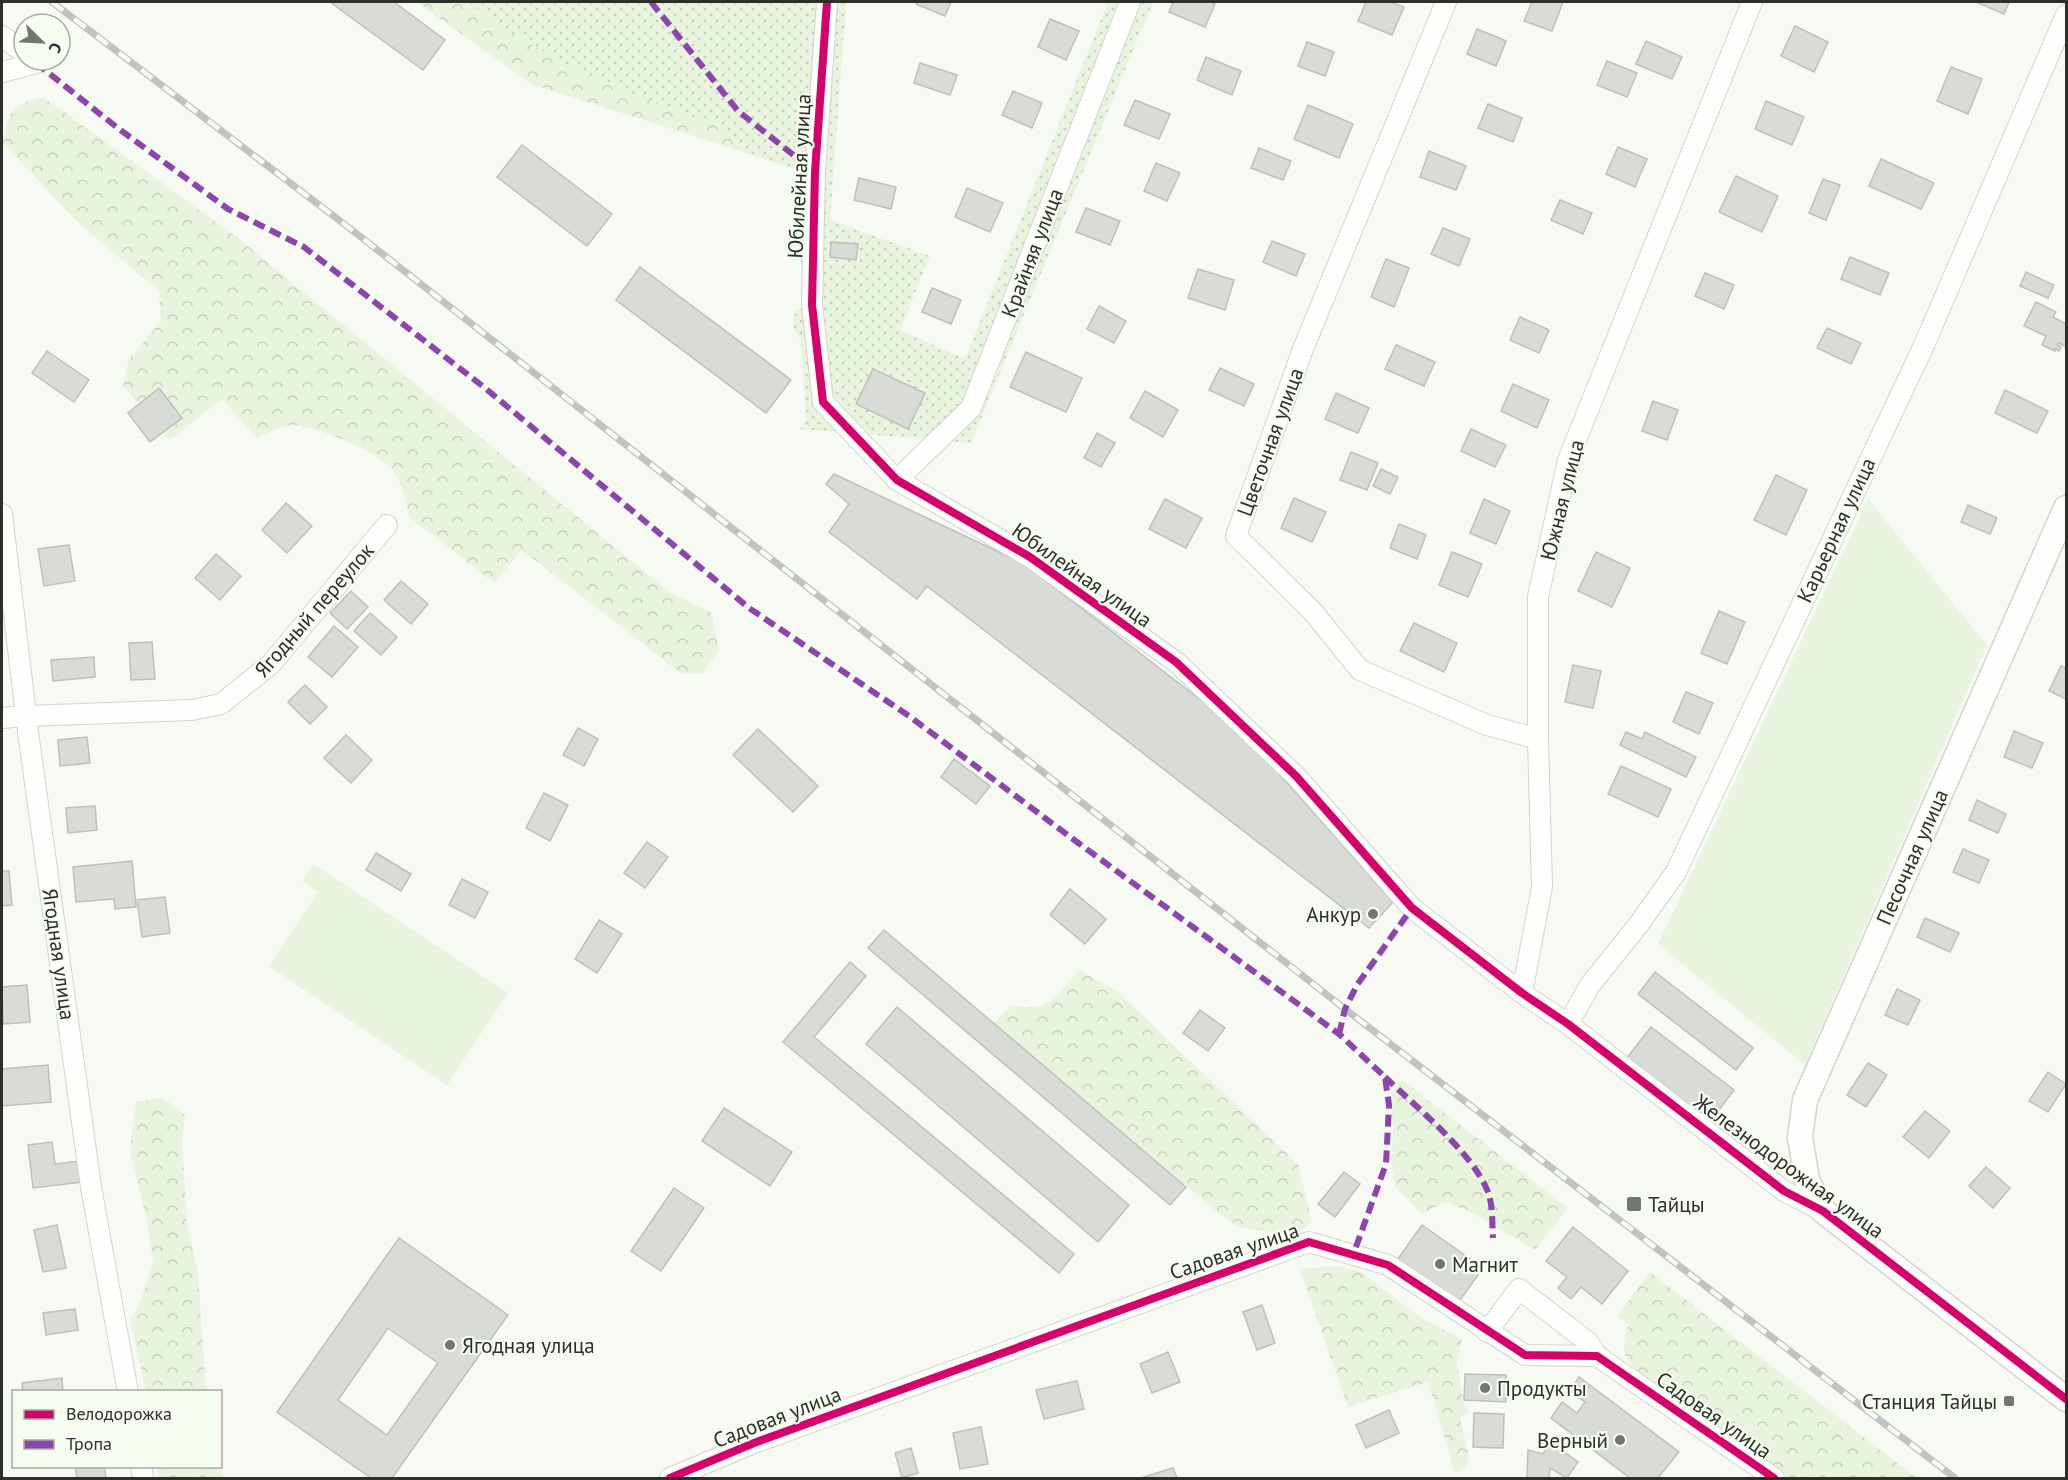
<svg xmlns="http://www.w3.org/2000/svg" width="2068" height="1480" viewBox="0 0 2068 1480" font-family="'PT Sans',sans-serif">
	<defs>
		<pattern id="grass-dots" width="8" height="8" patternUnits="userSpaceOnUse" patternTransform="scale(1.5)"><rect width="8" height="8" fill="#e8f4dd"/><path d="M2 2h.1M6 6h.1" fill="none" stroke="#c7d2be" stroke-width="1.8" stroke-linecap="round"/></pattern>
		<pattern id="forest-crowns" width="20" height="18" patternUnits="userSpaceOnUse" patternTransform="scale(1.5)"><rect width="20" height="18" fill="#e8f4dd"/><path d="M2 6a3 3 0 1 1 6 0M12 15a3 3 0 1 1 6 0" fill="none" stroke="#c7d2be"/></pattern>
	</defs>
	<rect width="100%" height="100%" fill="#f6faf2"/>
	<polygon fill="url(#grass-dots)" points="467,2 846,2 830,220 930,256 900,330 965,359 1108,2 1153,2 971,443 800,429 806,420 801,340 793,328 795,311 804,308 795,169 737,150 731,134 583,74 518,37"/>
	<g fill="url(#forest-crowns)">
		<polygon points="417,2 467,2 518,37 583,74 644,98 712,121 731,134 737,150 531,84"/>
		<path d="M43 97 234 235 668 591 712 613 719 650 702 674H682L522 550 494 583 409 517C406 502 403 487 395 473 382 452 316 426 292 425 282 425 267 434 257 438L222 399 170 440 123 386 129 359 161 321 159 291 77 222 3 143C10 111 9 105 43 97Z"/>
		<path d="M1079 970 1119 993 1298 1164 1312 1222 1300 1231 1270 1232 1239 1227 1222 1216 993 1023 1011 1007C1054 1010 1053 999 1079 970Z"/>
		<polygon points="1402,1080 1568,1208 1535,1250 1469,1211 1445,1202 1422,1214 1395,1186 1391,1159 1393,1136 1391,1094"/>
		<polygon points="163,1098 185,1115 182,1142 187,1222 198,1274 206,1391 146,1391 130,1321 141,1300 153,1262 146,1217 130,1150 136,1102"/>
		<polygon points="1335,1266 1360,1271 1421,1318 1462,1339 1457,1363 1464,1405 1469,1411 1460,1418 1469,1458 1467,1466 1460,1472 1455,1472 1428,1382 1348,1407 1300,1269"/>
		<path d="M1650 1272 1917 1478H1832L1816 1476 1784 1478 1650 1381C1625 1362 1619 1356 1628 1325L1617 1316Z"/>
		<polygon points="158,1467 219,1467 225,1478 159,1478"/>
	</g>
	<g fill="#e8f4dd">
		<polygon points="1868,499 1987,645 1805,1065 1658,944"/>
		<polygon points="313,864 508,993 447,1085 269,966 318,892 302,881"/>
	</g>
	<g fill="#d9dcd6" stroke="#bdc1ba" stroke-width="1.5" fill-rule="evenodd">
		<polygon points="330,2 394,2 445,40 423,70"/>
		<polygon points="917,2 951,2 945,16 916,4"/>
		<polygon points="1173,2 1210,2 1215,4 1205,27 1169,12"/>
		<polygon points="1366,2 1390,2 1404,7 1392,35 1358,21"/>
		<polygon points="1532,2 1563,2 1552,31 1524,21"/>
		<polygon points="1976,2 2009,2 2004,14"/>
		<polygon points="1050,19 1079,31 1066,60 1038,47"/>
		<polygon points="1795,26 1828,42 1814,72 1781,56"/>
		<polygon points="1477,29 1506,41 1496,66 1467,54"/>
		<polygon points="1646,41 1682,57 1672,79 1636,64"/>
		<polygon points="1307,42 1334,52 1325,76 1298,66"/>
		<polygon points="1206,57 1241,71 1232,95 1197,80"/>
		<polygon points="1607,61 1637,73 1627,97 1597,85"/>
		<polygon points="920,63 957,75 950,95 914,83"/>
		<polygon points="1951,67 1982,79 1968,114 1937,101"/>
		<polygon points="1013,91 1042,103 1032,128 1002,115"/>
		<polygon points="1135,100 1170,114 1159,139 1124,125"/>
		<polygon points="1766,101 1804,117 1792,145 1755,129"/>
		<polygon points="1488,104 1522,118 1513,142 1478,128"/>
		<polygon points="1308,105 1353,124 1339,158 1294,139"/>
		<polygon points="522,145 612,214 587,246 497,177"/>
		<polygon points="1618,147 1647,159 1635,187 1606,174"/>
		<polygon points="1259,148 1291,161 1283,180 1251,168"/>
		<polygon points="1429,151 1466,166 1456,190 1420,177"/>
		<polygon points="1881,159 1934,183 1921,209 1869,186"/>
		<polygon points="1156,163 1180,173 1167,201 1144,191"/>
		<polygon points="1736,176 1778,196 1762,232 1719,212"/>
		<polygon points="859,178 896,187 891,209 854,200"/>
		<polygon points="1823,179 1840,185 1826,220 1809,213"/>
		<polygon points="967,188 1003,203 990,232 955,217"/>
		<polygon points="1560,200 1592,213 1583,234 1551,220"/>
		<polygon points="1086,208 1120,221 1110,245 1076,232"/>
		<polygon points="1443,228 1470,239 1459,266 1431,254"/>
		<polygon points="1272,241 1305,254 1296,276 1263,262"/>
		<polygon points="831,242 858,244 856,260 830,257"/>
		<polygon points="1850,257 1889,273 1880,295 1841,279"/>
		<polygon points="1386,259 1409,268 1394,307 1371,297"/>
		<polygon points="640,267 791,380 766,413 616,300"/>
		<polygon points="1198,269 1234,280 1225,310 1188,298"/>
		<polygon points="2026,272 2054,285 2048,298 2020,286"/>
		<polygon points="1705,273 1734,285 1724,309 1695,296"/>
		<polygon points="932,288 961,300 951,324 922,312"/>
		<polygon points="2036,302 2056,312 2053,317 2066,324 2066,347 2059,343 2057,345 2061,347 2059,351 2055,349 2055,351 2042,345 2046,336 2024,326"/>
		<polygon points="1099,306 1126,321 1114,343 1087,329"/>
		<polygon points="1520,317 1549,330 1539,353 1510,340"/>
		<polygon points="1827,328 1861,343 1851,364 1817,348"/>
		<polygon points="1396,345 1435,362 1424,386 1385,369"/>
		<polygon points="47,351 89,380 74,402 32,373"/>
		<polygon points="1026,352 1082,378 1066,412 1010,387"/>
		<polygon points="1220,368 1254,384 1244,406 1209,390"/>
		<polygon points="873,369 925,393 908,429 856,404"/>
		<polygon points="1513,384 1549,400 1537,428 1501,411"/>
		<polygon points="159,388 182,418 150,442 128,413"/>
		<polygon points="2005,390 2048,411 2037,433 1995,413"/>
		<polygon points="1145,391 1178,410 1163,437 1130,418"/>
		<polygon points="1336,393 1369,408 1358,433 1325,419"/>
		<polygon points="1653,401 1678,410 1667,440 1642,431"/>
		<polygon points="1471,429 1506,445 1495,467 1461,451"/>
		<polygon points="1097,433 1115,443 1101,467 1084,458"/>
		<polygon points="1351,452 1378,463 1367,490 1340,480"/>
		<polygon points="1381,469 1398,477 1390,494 1373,486"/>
		<polygon points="834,474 1024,564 1241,731 1393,902 1369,928 927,586 917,599 829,532 849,504 826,484"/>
		<polygon points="1776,475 1807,490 1786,535 1754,520"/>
		<polygon points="1294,498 1326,512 1312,542 1281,528"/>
		<polygon points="1165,499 1202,518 1186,548 1149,529"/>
		<polygon points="1484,499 1510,511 1496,544 1470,533"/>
		<polygon points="286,503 312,526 287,553 262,530"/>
		<polygon points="1968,505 1997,518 1990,534 1961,522"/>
		<polygon points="1399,524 1426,535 1417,559 1390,548"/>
		<polygon points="69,545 75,581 44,586 38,549"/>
		<polygon points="1452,552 1482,564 1468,597 1439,585"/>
		<polygon points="1596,552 1630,568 1612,607 1578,591"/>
		<polygon points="216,554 241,576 220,600 195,578"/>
		<polygon points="401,581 428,604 411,624 384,600"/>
		<polygon points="351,591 368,607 347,629 330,613"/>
		<polygon points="1719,611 1745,622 1727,664 1701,653"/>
		<polygon points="370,613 397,637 381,655 354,631"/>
		<polygon points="1414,623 1457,643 1444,672 1400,651"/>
		<polygon points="334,626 358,647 332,677 308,657"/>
		<polygon points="152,642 155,679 131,680 129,643"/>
		<polygon points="94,657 95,677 53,681 51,660"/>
		<polygon points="1573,665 1601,671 1593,708 1565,702"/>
		<polygon points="2061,666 2066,668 2066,699 2049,691"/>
		<polygon points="305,685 327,707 310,724 288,702"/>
		<polygon points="1686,692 1713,703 1699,734 1673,722"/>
		<polygon points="578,728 598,739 584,766 563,755"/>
		<polygon points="758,729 818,786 793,812 733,755"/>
		<polygon points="2014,731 2043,743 2032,768 2004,757"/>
		<polygon points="1626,732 1642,739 1645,732 1696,757 1686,777 1620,745"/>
		<polygon points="346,735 372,760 351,783 324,758"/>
		<polygon points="87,737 90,763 60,766 58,740"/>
		<polygon points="954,759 990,786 976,804 941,777"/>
		<polygon points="1621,766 1671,789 1658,817 1608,794"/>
		<polygon points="544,793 568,805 550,841 526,828"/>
		<polygon points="1977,800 2006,814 1998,833 1969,820"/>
		<polygon points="95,806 97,830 68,833 66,808"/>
		<polygon points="647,842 668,857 645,888 624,873"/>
		<polygon points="1963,849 1989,860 1979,883 1953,872"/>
		<polygon points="376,853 411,874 401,891 366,870"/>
		<polygon points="132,861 136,907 115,909 114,899 76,902 73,867"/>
		<polygon points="2,871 9,871 12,905 2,906"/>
		<polygon points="462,879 488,892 475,918 449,905"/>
		<polygon points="1070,889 1106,919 1085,944 1050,915"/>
		<polygon points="165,897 170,933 142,937 137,900"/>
		<polygon points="1925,918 1959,933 1950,952 1917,937"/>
		<polygon points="599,920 622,934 597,973 575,959"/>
		<polygon points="884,930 1186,1187 1170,1205 868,948"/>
		<polygon points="850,962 866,976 814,1037 1074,1254 1059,1273 783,1042"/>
		<polygon points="1655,972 1753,1048 1736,1070 1638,994"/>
		<polygon points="27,985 30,1022 3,1024 2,987"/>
		<polygon points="1897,989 1920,1000 1908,1025 1885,1015"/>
		<polygon points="897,1007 1129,1205 1098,1242 866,1044"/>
		<polygon points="1200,1010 1225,1028 1208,1051 1183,1033"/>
		<polygon points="1651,1027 1734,1090 1710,1122 1626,1059"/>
		<polygon points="1868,1063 1887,1075 1866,1107 1847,1095"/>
		<polygon points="48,1065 51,1102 2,1106 2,1069"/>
		<polygon points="2048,1072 2066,1084 2048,1112 2029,1101"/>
		<polygon points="724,1108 792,1152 770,1186 702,1141"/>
		<polygon points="1925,1111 1950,1131 1929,1158 1903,1137"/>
		<polygon points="52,1142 55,1164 79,1161 82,1182 33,1188 28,1145"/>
		<polygon points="1986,1167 2010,1188 1993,1208 1969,1186"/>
		<polygon points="1344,1172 1360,1184 1335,1217 1318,1204"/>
		<polygon points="674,1188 704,1208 661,1271 631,1251"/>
		<polygon points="57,1225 66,1268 43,1272 34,1230"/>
		<polygon points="1422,1225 1483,1268 1458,1303 1397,1260"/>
		<polygon points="1573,1227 1628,1271 1602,1304 1581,1287 1571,1299 1558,1288 1567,1277 1546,1261"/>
		<path d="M399 1238 508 1315 392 1478H371L277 1412ZM388 1328 438 1363 387 1435 338 1400Z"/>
		<polygon points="1262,1305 1275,1343 1257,1350 1243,1312"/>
		<polygon points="75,1309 78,1330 46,1335 43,1313"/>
		<polygon points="1168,1352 1180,1382 1152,1393 1140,1364"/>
		<polygon points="1465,1374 1506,1375 1506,1402 1464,1400"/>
		<polygon points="1579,1377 1679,1452 1658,1478 1630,1478 1551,1418 1562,1402 1577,1413 1585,1402 1570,1391"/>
		<polygon points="62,1378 63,1392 23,1392 22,1383"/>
		<polygon points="1077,1381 1084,1409 1044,1419 1036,1390"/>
		<polygon points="1389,1410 1399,1433 1366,1448 1356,1425"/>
		<polygon points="1474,1413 1504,1414 1503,1448 1473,1447"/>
		<polygon points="981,1427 988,1464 960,1469 953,1433"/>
		<polygon points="1550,1442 1578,1462 1567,1478 1550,1468 1549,1478 1527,1478 1528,1450 1543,1454"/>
		<polygon points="911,1448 918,1473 902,1478 895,1453"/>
		<polygon points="75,1466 104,1466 106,1478 77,1478"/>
		<polygon points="1173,1468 1177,1478 1141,1478"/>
	</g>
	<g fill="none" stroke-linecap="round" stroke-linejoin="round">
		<defs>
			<g id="minor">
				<polyline points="827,2 815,172 812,305 823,402 897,480 1030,557 1176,662 1296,776 1412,908 1522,993 1568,1024 1784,1191 1823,1211"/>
				<polyline points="1446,2 1303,349 1236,536 1314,613 1360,670 1487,725 1538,739"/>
				<polyline points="2,36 24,53"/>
				<polyline points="2,72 36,63 32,60"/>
				<polyline points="897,480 971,408 1130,2"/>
				<polyline points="2,514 28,732 91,1187 128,1392"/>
				<polyline points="2,718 26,716 192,710 221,704 271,664 387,525"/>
				<polyline points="1522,993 1542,887 1538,739 1538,597 1568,460 1752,2"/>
				<polyline points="1568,1024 1590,985 1639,924 1676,872 1925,343 2066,15"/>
				<polyline points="1487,1332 1519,1289 1588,1342 1597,1356"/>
				<polyline points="141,1466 143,1478"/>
				<polyline points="670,1478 754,1443 1309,1242 1388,1265 1525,1355 1597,1356 1774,1478"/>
			</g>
			<polyline id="tertiary" points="2066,508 1805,1100 1800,1137 1807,1180 1823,1211 2066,1399"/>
		</defs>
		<use href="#minor" stroke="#d2d5cf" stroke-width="22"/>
		<use href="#tertiary" stroke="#d2d5cf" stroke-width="27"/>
		<use href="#minor" stroke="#fefefd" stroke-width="20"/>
		<use href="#tertiary" stroke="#fefefd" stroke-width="24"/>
		<defs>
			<polyline id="rail" points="52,2 352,230 1345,1009 1955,1478"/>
		</defs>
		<use href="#rail" stroke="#c1c2c1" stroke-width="7"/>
		<use href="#rail" stroke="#f5fdef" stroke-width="4.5" stroke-dasharray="14" stroke-linecap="butt"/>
		<g stroke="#8e44ad" stroke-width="6" stroke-dasharray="12 6" stroke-linecap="butt">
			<polyline points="651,2 738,111 815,172"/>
			<polyline points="36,63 119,129 228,209 304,247 485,388 749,608 909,716 1077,842 1339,1034 1385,1077 1389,1105 1386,1164 1353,1255"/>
			<polyline points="1339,1034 1345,1009 1357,985 1412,908"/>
			<path d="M1385 1077C1416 1107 1473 1153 1488 1192 1493 1205 1492 1223 1493 1238"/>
		</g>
		<defs>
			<g id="cycleway">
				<polyline points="827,2 815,172 812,305 823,402 897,480 1030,557 1176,662 1296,776 1412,908 1522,993 1568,1024 1784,1191 1823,1211 2066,1399"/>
				<polyline points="670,1478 754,1443 1309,1242 1388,1265 1525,1355 1597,1356 1774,1478"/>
			</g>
		</defs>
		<use href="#cycleway" stroke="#f5fdef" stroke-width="11"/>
		<use href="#cycleway" stroke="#d6006c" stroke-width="8"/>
	</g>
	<g fill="#737670" stroke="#f5fdef" stroke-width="2">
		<circle cx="1373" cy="914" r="6"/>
		<rect x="1626" y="1196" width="16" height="16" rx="3"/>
		<circle cx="1440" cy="1264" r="6"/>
		<circle cx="450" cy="1345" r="6"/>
		<circle cx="1485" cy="1388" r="6"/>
		<rect x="2003" y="1395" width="12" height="12" rx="3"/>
		<circle cx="1620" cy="1440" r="6"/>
	</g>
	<g text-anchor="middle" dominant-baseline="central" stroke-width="4.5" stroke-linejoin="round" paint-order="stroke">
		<g font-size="21" fill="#2c2f2a" stroke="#f5fdef">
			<text transform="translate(799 176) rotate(-87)">Юбилейная улица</text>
			<text transform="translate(1032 253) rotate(-69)">Крайняя улица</text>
			<text transform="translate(1270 442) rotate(-70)">Цветочная улица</text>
			<text transform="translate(1562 500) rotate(-76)">Южная улица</text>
			<text transform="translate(1836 530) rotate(-65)">Карьерная улица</text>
			<text transform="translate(1082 575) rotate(35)">Юбилейная улица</text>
			<text transform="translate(314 610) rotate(-49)">Ягодный переулок</text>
			<text transform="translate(1912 857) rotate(-66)">Песочная улица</text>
			<text transform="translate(59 954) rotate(82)">Ягодная улица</text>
			<text transform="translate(1789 1166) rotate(36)">Железнодорожная улица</text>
			<text transform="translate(1234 1251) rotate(-19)">Садовая улица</text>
			<text transform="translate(1714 1415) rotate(35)">Садовая улица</text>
			<text transform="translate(777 1417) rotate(-21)">Садовая улица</text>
		</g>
		<g font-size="21" fill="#2c2f2a" stroke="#f5fdef" text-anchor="start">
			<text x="1361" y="914" text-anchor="end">Анкур</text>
			<text x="1648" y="1204">Тайцы</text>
			<text x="1452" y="1264">Магнит</text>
			<text x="462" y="1345">Ягодная улица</text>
			<text x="1497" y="1388">Продукты</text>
			<text x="1997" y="1401" text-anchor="end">Станция Тайцы</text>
			<text x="1608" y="1440" text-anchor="end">Верный</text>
		</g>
	</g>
	<rect width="2068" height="1480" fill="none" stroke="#2c2f2a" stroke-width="6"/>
	<rect x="12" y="1390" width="210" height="78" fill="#f5fdef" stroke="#a5aba0" stroke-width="1.5"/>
	<rect x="24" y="1410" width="30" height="9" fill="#d6006c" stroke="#a5aba0" stroke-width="1.5"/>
	<text x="66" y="1420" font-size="18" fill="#2c2f2a">Велодорожка</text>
	<rect x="24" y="1440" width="30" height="9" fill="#8e44ad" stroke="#a5aba0" stroke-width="1.5"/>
	<text x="66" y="1450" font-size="18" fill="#2c2f2a">Тропа</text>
	<g transform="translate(42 42) rotate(114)"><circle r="28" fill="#f5fdef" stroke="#a5aba0" stroke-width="1.5"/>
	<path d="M0-4.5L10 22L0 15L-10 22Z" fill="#737670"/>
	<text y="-9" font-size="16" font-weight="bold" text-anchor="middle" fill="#2c2f2a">С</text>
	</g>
</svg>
